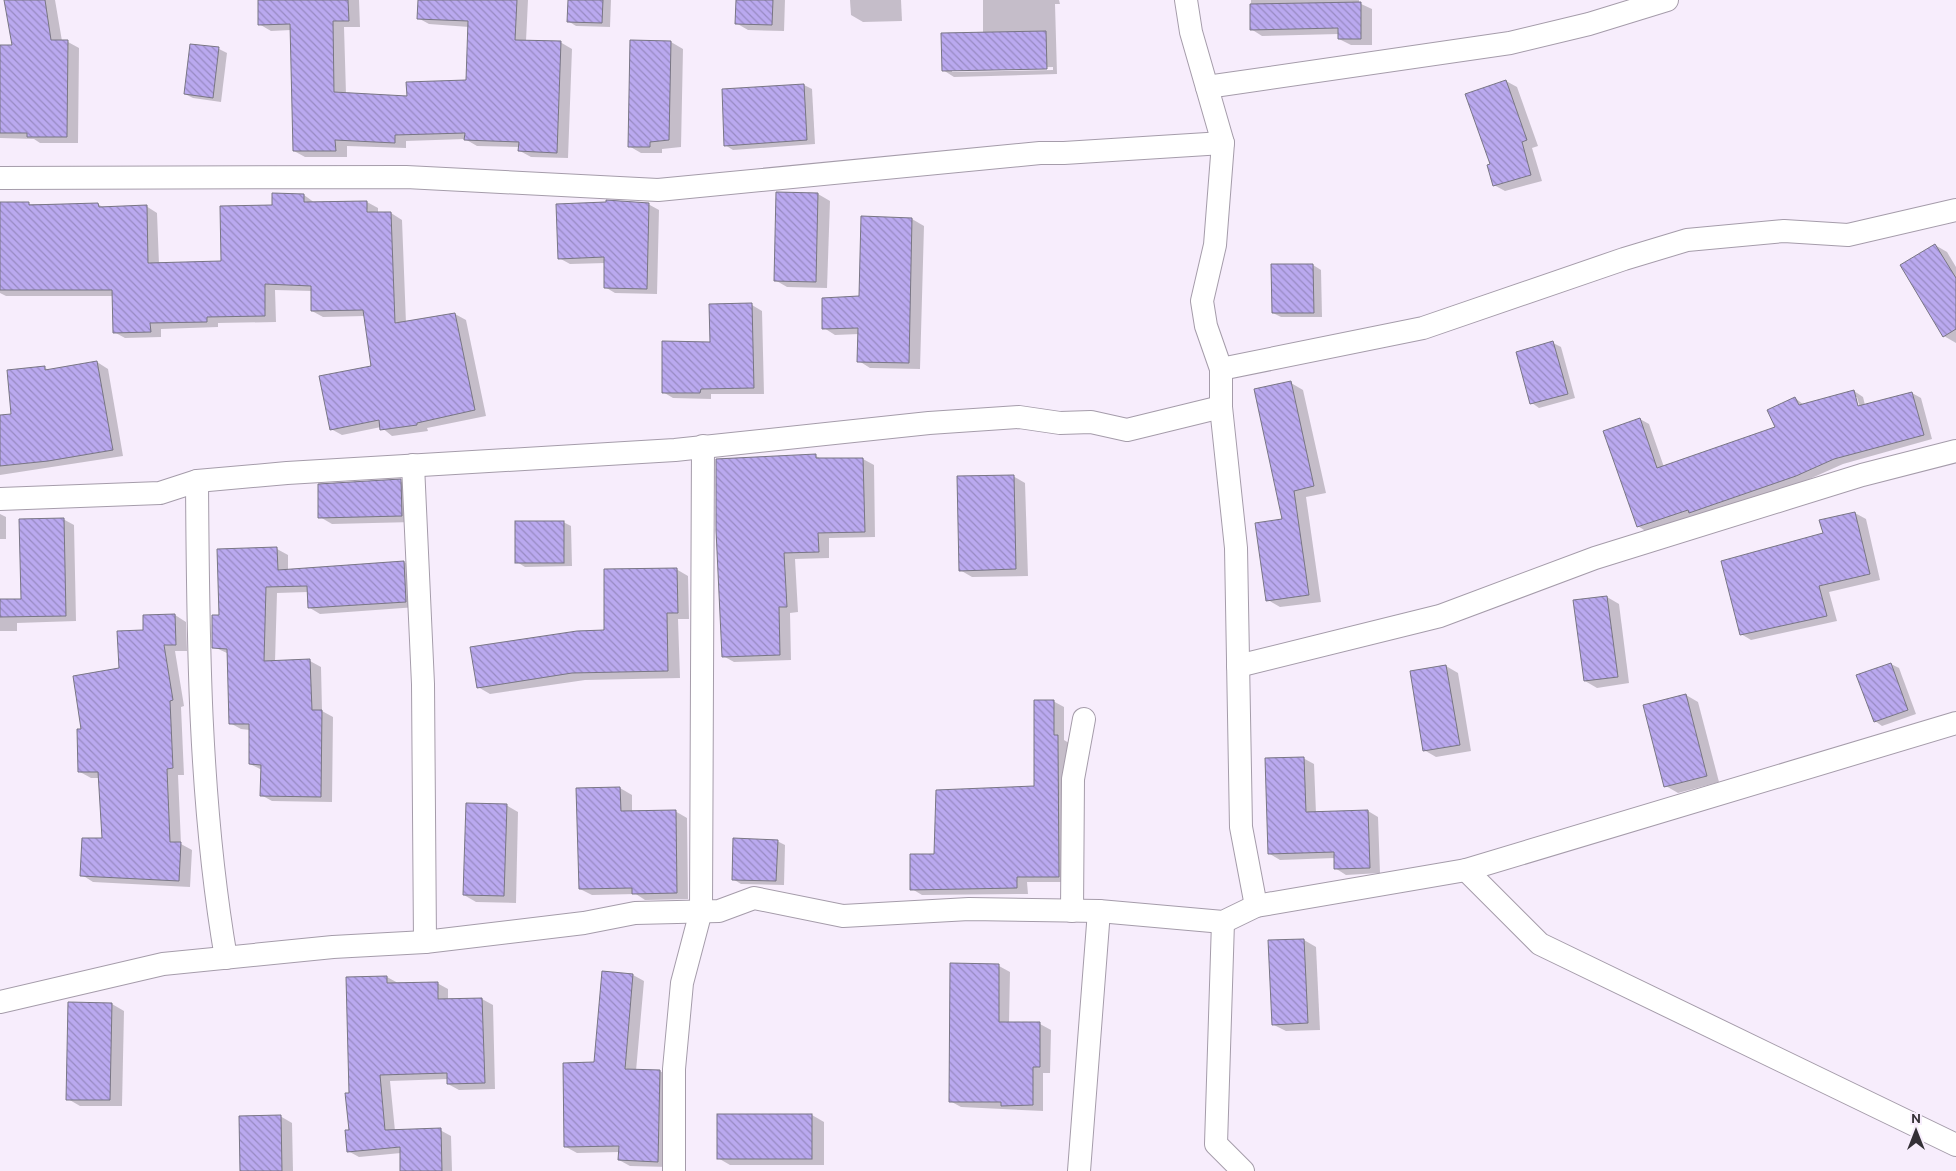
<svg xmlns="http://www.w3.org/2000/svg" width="1956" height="1171" viewBox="0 0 1956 1171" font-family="Overpass,sans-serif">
	<defs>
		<pattern id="building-back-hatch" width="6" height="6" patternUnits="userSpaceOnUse" patternTransform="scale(1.25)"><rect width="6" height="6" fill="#baa9ef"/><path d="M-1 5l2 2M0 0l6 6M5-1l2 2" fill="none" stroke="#988ac2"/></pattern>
	</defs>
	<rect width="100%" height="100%" fill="#f7edfc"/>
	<g fill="#0003" fill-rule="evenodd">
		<polygon points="6,0 55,0 62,41 68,42 79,48 78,143 40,143 34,139 0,138 0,46 13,46"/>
		<polygon points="259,0 359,0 360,27 344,27 346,94 408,97 467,82 469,27 429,24 418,18 419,0 528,0 526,41 560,42 572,49 568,158 531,157 520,151 520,147 477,146 465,139 406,141 406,148 347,146 347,157 305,157 294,151 291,30 271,31 259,24"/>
		<polygon points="569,0 611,0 610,27 576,26 568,21"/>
		<polygon points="737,0 785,0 784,31 748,30 736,23"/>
		<polygon points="850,0 901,0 902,21 863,22 851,15"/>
		<path d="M983 0H1059L1060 4H1055L1057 74 954 77 943 70 983 33ZM1053 67V70L952 72V70Z"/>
		<polygon points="1251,0 1359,0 1359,3 1372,9 1372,45 1351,45 1339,39 1339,34 1262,36 1251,29"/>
		<polygon points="671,42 683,49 681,147 662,149 662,153 641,153 629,146"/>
		<polygon points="191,45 219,49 227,53 221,102 193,98 185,94"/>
		<polygon points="1506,81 1517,87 1538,146 1532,148 1542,181 1505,191 1494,185 1491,165"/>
		<polygon points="804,85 812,89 815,144 733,150 725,145"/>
		<polygon points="778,193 818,194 830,201 827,288 787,287 775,280"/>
		<polygon points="304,195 315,203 367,202 378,208 378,213 391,213 402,220 406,323 455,314 466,320 486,416 427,428 428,431 392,436 381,427 342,435 331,429 373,367 365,316 323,317 312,311 312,291 275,290 276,322 218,323 218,327 161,329 161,337 125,338 114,332 113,296 6,296 0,293 0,204 98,204 104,208 146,206 157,213 159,264 222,262 273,206"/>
		<polygon points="648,204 659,210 657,294 615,293 605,287 606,263 570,264 559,258"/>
		<polygon points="862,218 912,219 924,226 920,369 870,368 859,361 859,334 835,335 824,328 860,298"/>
		<polygon points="1935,245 1947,252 1956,267 1956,343 1944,336"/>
		<polygon points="1313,265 1321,270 1322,317 1281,317 1273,313"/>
		<polygon points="752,305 762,311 764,394 711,394 711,399 673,398 663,392"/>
		<polygon points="1553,343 1561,347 1575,398 1539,408 1532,403"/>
		<polygon points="97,362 108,369 123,456 0,475 0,416 13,416 45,368 49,370"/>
		<polygon points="1291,383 1303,390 1326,493 1306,497 1321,602 1280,607 1268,600 1284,520"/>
		<path d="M1854 391 1863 397 1865 405 1912 393 1921 398 1932 439 1843 464 1805 481 1699 517 1695 515 1647 532 1638 526 1640 419 1649 424 1664 467 1776 428 1795 398 1804 405ZM1854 397H1857L1861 412H1859Z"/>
		<polygon points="816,456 823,460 863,459 874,465 875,537 829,538 829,558 795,559 798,612 790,613 791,660 734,662 723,656"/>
		<polygon points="1013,476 1025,483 1028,576 972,577 960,570"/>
		<polygon points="400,481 412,488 414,522 332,524 320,517"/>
		<polygon points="1855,513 1866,519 1880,580 1829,592 1837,621 1751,640 1741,634 1824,534"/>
		<polygon points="0,514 6,517 6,539 0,539"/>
		<polygon points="63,519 74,525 76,621 17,623 17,631 0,631 0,601 23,600"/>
		<polygon points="563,522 571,526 572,566 525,567 517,562"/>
		<polygon points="277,549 288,555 288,570 404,562 415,568 417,607 320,614 310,608 308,592 277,593 275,662 310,661 321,667 322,711 333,717 332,802 272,801 261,795 262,770 250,764 250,730 241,729 230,723 229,654 214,647 221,616 219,551"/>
		<polygon points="676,569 688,576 689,619 678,619 680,678 585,680 490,694 478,687 606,632"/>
		<polygon points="1607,597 1619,604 1629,683 1597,688 1585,681"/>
		<polygon points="175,615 186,622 187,651 175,651 184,706 181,707 184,775 178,775 181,844 192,850 190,887 93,882 82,875 103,840 100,778 91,778 80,772 83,730 145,632"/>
		<polygon points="1891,664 1899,668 1916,714 1882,726 1875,721"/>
		<polygon points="1446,666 1458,673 1471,751 1436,757 1424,750"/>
		<polygon points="1686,695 1698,702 1719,782 1678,793 1666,786"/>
		<polygon points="1053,701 1064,707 1064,740 1069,743 1070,882 1027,882 1028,894 922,895 912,889 935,855 1035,787"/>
		<polygon points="1303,758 1314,764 1316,813 1368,811 1378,817 1380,873 1346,875 1335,868 1335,858 1280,860 1270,854"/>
		<polygon points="620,788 632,795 632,812 675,811 687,818 688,899 645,900 636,894 592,895 580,889"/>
		<polygon points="506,805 518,812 516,903 476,902 464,895"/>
		<polygon points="777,841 785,845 784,885 741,884 733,879"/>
		<polygon points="1304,940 1316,947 1320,1030 1286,1031 1274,1025 1269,941"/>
		<polygon points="952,965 999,966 1010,972 1009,1023 1040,1024 1051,1030 1050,1073 1043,1073 1043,1111 961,1107 950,1101"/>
		<polygon points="603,972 633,975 644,981 636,1071 660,1071 671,1078 668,1167 630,1166 619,1160 620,1152 577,1153 566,1147 595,1064"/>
		<polygon points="387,977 398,983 437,983 448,989 448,1000 482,999 493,1005 495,1089 459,1090 448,1084 448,1079 390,1081 395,1131 440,1130 451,1136 452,1171 402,1171 401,1153 359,1157 348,1151 350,1094"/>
		<polygon points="112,1004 124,1011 122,1106 80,1106 68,1099"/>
		<polygon points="812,1115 824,1122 824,1165 730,1165 718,1158"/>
		<polygon points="280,1116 292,1123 293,1171 242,1171"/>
	</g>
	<g fill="url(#building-back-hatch)" stroke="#797684">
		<polygon points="4,0 45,0 51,40 68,40 67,137 27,137 27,133 0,133 0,45 12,45"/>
		<polygon points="258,0 348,0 349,21 333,21 334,92 407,96 406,82 466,80 468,21 417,19 418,0 517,0 515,40 561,41 557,153 518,151 519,142 464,140 465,133 395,135 395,143 335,140 336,151 293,151 290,24 258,25"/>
		<polygon points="568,0 603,0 602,23 567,22"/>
		<polygon points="736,0 773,0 772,25 735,24"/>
		<polygon points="1361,2 1361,39 1338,39 1338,28 1250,30 1250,4"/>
		<polygon points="1046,31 1047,69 942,71 941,33"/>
		<polygon points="630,40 671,41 669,140 650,142 650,147 628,147"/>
		<polygon points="190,44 219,47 213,98 184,94"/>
		<polygon points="1506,80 1527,140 1522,142 1531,175 1493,186 1487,165 1490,164 1465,94"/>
		<polygon points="804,84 807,140 724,146 722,89"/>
		<polygon points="776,192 818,193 816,282 774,281"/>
		<polygon points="272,193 304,194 304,202 367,201 367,212 391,212 395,323 455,313 475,410 417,423 417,425 380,430 379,420 330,430 319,376 371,366 363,310 311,311 311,286 265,284 265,316 207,317 207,322 150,323 151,332 113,333 112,290 0,290 0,202 29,202 29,205 98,203 99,207 147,205 148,263 221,261 220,206 272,205"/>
		<polygon points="606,200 649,203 647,289 604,288 604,257 558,259 556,204 606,202"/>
		<polygon points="861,216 912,218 909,363 857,362 858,328 822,329 822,298 859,296"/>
		<polygon points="1935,244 1956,278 1956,329 1943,337 1900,265"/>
		<polygon points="1271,264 1313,264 1314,313 1272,313"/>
		<polygon points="752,303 754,388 701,389 700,393 662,393 662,341 710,342 709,304"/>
		<polygon points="1553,341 1568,394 1530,404 1516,352"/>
		<polygon points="97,361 113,450 48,461 0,466 0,415 11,414 7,370 45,366 45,370"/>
		<polygon points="1291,381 1314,486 1294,491 1309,595 1266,601 1255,523 1282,519 1254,389"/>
		<polygon points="1854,390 1858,406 1912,392 1924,435 1834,459 1796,476 1689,513 1688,510 1637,527 1603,431 1640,418 1657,468 1775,427 1767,410 1795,397 1799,405"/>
		<polygon points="816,454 816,458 863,458 865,532 818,533 819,552 784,553 787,607 779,607 780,655 722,657 716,530 716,459"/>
		<polygon points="1014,475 1016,569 959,571 957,476"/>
		<polygon points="401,479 402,516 318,518 318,484"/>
		<polygon points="1855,512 1870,574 1819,586 1827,616 1740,635 1721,561 1823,533 1819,520"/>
		<polygon points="64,518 66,616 0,617 0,599 21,599 19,519"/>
		<rect x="515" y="521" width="49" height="42"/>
		<polygon points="277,547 278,570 404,561 406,602 308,608 307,586 266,587 264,661 310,659 312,710 322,710 321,797 260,796 261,765 249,764 249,724 229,724 227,649 212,648 212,615 219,615 217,549"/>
		<polygon points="677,568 678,613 667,613 668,671 572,673 477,688 470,647 577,631 604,630 604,569"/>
		<polygon points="1607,596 1618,677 1584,681 1573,600"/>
		<polygon points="175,614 176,645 164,645 173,700 170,701 173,768 167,769 170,842 181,842 179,881 80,876 82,838 102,838 98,772 78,772 77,729 81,729 73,676 119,668 117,631 143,630 143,615"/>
		<polygon points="1891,663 1908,710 1874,722 1856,675"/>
		<polygon points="1446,665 1460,745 1423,751 1410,671"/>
		<polygon points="1686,694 1707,776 1664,787 1643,705"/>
		<polygon points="1034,700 1054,700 1054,735 1058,735 1059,877 1017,877 1017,888 910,890 910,854 934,854 936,790 1034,786"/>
		<polygon points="1304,757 1306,812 1368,810 1370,868 1334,869 1334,852 1268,854 1265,758"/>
		<polygon points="620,787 621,811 676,810 677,893 632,894 632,888 579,889 576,788"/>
		<polygon points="466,803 507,804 504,896 463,895"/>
		<polygon points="733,838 778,840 776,881 732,880"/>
		<polygon points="1304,939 1308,1023 1272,1025 1268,940"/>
		<polygon points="950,963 999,964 999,1022 1040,1022 1040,1067 1033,1067 1033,1105 1001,1106 1001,1102 949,1102"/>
		<polygon points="602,971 633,974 625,1069 660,1070 658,1162 618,1160 619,1146 564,1147 563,1063 594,1062"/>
		<polygon points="387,976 387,983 438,982 438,999 482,998 485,1083 447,1084 447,1073 380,1075 385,1130 441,1128 442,1171 400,1171 400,1147 347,1152 345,1130 349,1130 345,1093 349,1093 346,977"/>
		<polygon points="68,1002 112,1003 110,1100 66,1100"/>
		<rect x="717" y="1114" width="95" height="45"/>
		<polygon points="281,1115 282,1171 240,1171 239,1116"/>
	</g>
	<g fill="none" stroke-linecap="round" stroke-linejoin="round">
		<defs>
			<g id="minor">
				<polyline points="1186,0 1191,32 1223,143 1215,245 1202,301 1206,326 1221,369 1221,407 1236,548 1241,827 1256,906"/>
				<polyline points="1207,87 1510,43 1589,24 1667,0"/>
				<polyline points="0,178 406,177 658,190 1040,153 1064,153 1223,143"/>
				<polyline points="1221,369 1423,328 1624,259 1687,240 1784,231 1848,235 1956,210"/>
				<polyline points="413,465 423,684 425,942"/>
				<path d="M197 481C198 640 199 801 226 958"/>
				<polyline points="0,499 160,493 197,481 287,473 675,450 929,423 1019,417 1060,423 1091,422 1127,430 1221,407"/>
				<polyline points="1238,666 1440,616 1595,558 1862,475 1956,451"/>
				<polyline points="1466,870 1540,944 1956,1145"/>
				<polyline points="1072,911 1073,779 1084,719"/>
				<polyline points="1223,922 1216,1144 1243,1171"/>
				<polyline points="0,1002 163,964 333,947 425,942 584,923 635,913 719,911 754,898 843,916 969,909 1099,911 1223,922 1256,906 1466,870 1956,723"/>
				<polyline points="674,1171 674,1069 682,983 701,911 703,446"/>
				<polyline points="1079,1171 1099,911"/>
			</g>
		</defs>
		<use href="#minor" stroke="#a59caa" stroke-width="24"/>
		<use href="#minor" stroke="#fff" stroke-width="22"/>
	</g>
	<g transform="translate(1916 1131)" stroke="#f7edfc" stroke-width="4" paint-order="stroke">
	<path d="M0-4L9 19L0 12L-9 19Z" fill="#343036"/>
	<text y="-8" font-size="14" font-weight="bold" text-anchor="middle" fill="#343036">N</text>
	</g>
</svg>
